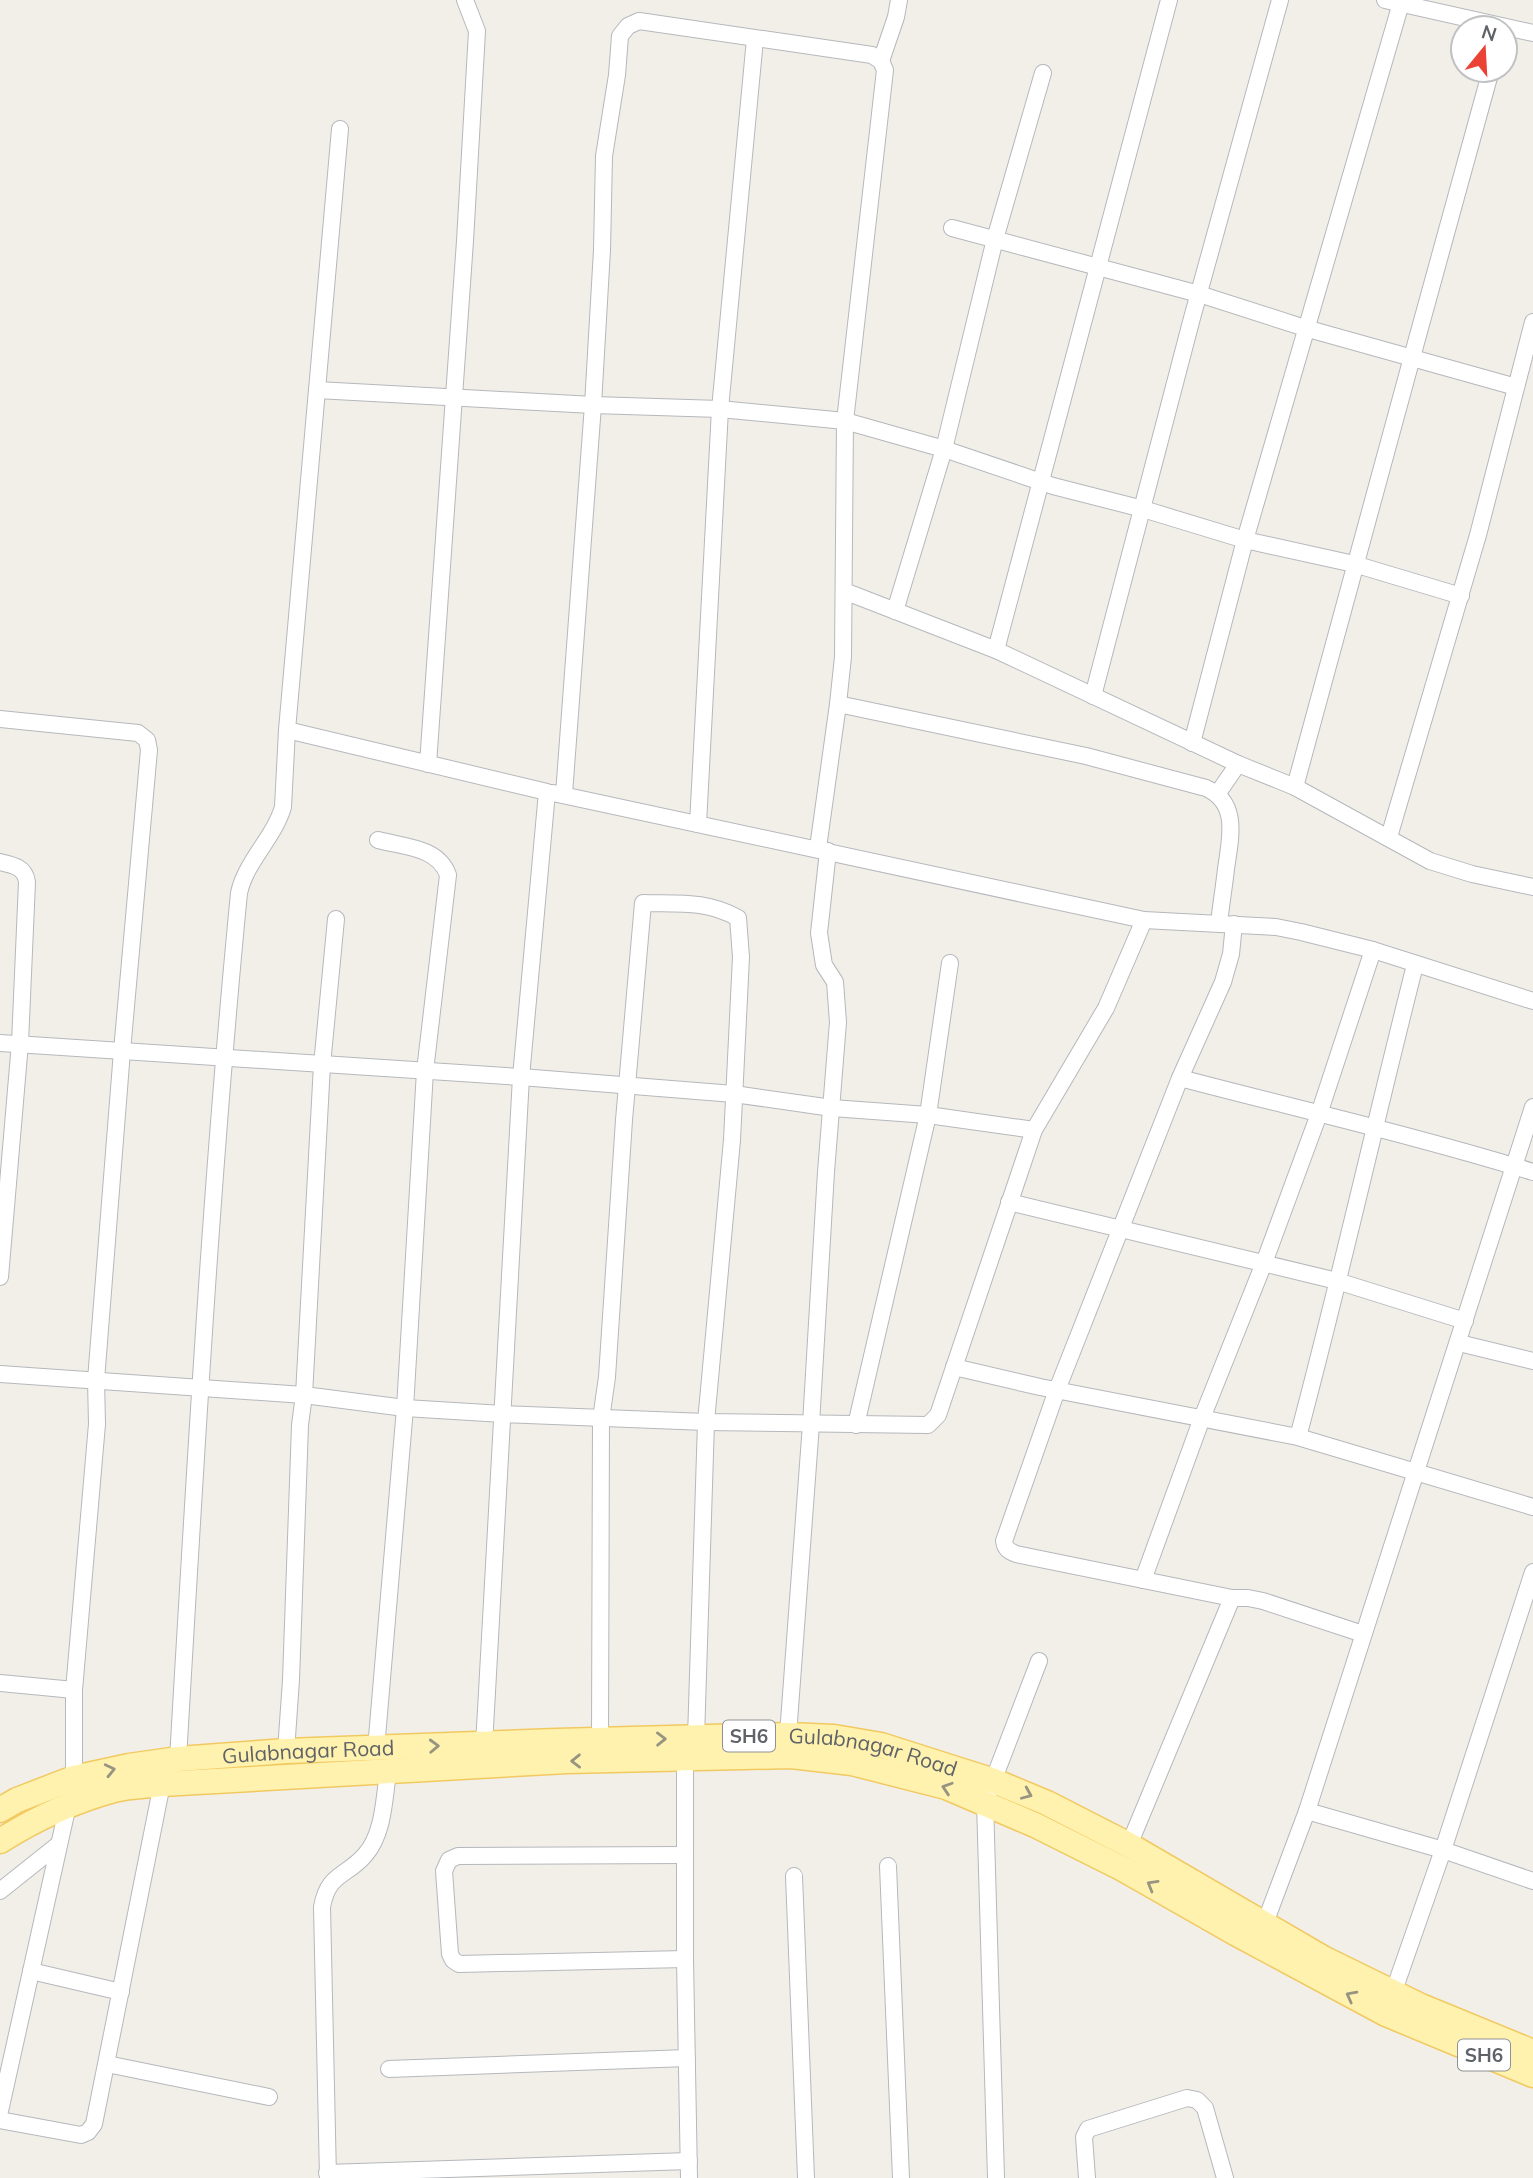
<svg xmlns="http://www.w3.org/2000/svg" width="1533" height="2178" viewBox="0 0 1533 2178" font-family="Mulish,sans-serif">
	<rect width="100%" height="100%" fill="#f1efe8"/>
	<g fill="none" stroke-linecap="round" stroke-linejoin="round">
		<defs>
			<g id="street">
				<polyline points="1385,0 1533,33"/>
				<polyline points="881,61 896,17 899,0"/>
				<polyline points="952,228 1199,294 1305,328 1516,387"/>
				<polyline points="317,390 593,405 720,409 845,421 944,449 1053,486 1143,509 1245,540 1354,564 1461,596"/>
				<polyline points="844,591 996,650 1238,764 1295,787 1430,861 1472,874 1533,887"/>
				<polyline points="895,611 944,449 995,239 1043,73"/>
				<path d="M996 650C1055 434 1110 216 1169 0"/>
				<polyline points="1093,696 1192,318 1280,0"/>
				<path d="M838 704 1086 756 1206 788C1240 803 1230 839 1226 869 1224 887 1221 905 1219 923"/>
				<polyline points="0,719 138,733 147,740 149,750 122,1051 96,1380 97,1424 74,1690 74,1778 0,2111"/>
				<polyline points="1192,743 1245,540 1401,3"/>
				<polyline points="428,764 465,241 477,31 465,0"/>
				<path d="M1295 787C1358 548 1426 309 1491 70"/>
				<polyline points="553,793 1144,920 1276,927 1301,932 1373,950 1533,1001"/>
				<polyline points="1218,793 1238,764"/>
				<polyline points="564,794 593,405 602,250 604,156 617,75 620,36 628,26 639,21 872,55 881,61 885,70 845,421 843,657 838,704 818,848"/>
				<polyline points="698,824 720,409 755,39"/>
				<polyline points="1389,837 1478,535 1533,322"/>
				<path d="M0 862C13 865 25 867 27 882L20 1043 0 1277"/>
				<polyline points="0,1043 521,1077 547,792 287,730 340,129"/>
				<path d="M1180 1078C1298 1109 1416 1136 1533 1172"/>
				<polyline points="1034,1130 1106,1008 1144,920"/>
				<polyline points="1009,1202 1337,1281 1465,1321"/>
				<polyline points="1459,1343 1533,1361"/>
				<polyline points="954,1367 1040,1387 1298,1437 1533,1507"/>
				<path d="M0 1374 304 1395 405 1408 503 1414 706 1422 928 1425 938 1415 1034 1130 928 1115 832 1108 734 1094 521 1077C509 1300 497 1522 484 1744"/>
				<polyline points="856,1425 928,1115 950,963"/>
				<path d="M1298 1437C1340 1280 1375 1122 1415 965"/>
				<polyline points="1143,1580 1202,1418 1264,1263 1319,1114 1373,950"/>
				<polyline points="1232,1598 1248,1598 1263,1601 1363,1634"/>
				<polyline points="0,1683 74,1690"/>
				<polyline points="788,1735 811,1424 826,1172 838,1022 835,982 824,965 819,933 828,851"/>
				<path d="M600 1740 601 1419 607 1377 624 1120 643 903C678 904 706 900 738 918L741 957 732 1140 706 1422 696 1738"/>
				<path d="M376 1749 405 1408 425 1071 448 875C438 847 404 847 378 840"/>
				<polyline points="286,1751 291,1680 300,1425 304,1395 322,1065 336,919"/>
				<path d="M178 1759C195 1470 211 1181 239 893 246 861 274 838 283 807L287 730"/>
				<polyline points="685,1760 685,1959 689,2178"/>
				<polyline points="1307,1811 1443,1850 1533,1881"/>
				<path d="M1129 1845 1232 1598 1016 1554C1009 1551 1005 1549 1004 1541L1057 1390 1180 1078 1223 982 1231 954 1234 924"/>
				<polyline points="888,1866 901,2178"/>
				<polyline points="794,1876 806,2178"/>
				<polyline points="0,1891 59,1844"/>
				<polyline points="1265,1923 1307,1811 1533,1107"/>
				<polyline points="685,1959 459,1964 453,1960 450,1954 444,1871 449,1860 458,1856 685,1855"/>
				<polyline points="31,1971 121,1992"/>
				<polyline points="1391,1999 1443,1850 1533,1572"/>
				<polyline points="107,2064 269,2097"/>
				<polyline points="389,2069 687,2058"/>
				<polyline points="0,2120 81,2135 88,2132 94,2124 162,1784"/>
				<polyline points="327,2173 689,2161"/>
				<path d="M328 2178 322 1907C328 1873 346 1877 365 1855 384 1833 384 1799 388 1772"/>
				<polyline points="996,2178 985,1802 1039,1661"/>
				<polyline points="1087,2178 1084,2137 1088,2129 1187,2098 1197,2100 1205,2108 1225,2178"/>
			</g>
			<g id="primary">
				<path id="s1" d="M0 1810 17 1800 74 1778 129 1766 178 1759 286 1751 557 1741 788 1735 834 1737 881 1745 994 1781 1047 1803 1129 1845 1323 1958 1421 2006 1533 2052"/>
				<path d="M0 1841C35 1819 74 1801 114 1790 129 1786 146 1786 162 1784L567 1761 791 1756 852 1763 946 1787 1035 1825 1123 1869 1237 1934 1386 2014 1533 2075"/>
			</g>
		</defs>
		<use href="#street" stroke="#b5b8bc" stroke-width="18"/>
		<use href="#primary" stroke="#f2c960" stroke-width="27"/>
		<use href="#street" stroke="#fff" stroke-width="16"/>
		<use href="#primary" stroke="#fff2af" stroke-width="24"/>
	</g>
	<defs><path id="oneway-chevron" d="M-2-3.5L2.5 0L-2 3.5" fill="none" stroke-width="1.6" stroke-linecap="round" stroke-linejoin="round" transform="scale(1.75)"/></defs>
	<g stroke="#979581">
		<use href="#oneway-chevron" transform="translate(661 1739) rotate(-1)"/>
		<use href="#oneway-chevron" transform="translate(434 1746) rotate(-2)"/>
		<use href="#oneway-chevron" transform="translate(576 1761) rotate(179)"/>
		<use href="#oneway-chevron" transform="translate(110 1770) rotate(-13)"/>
		<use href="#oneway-chevron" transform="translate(947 1788) rotate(-162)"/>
		<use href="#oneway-chevron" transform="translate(1027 1794) rotate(23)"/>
		<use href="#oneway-chevron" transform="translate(1152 1885) rotate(-150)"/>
		<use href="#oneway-chevron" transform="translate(1351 1996) rotate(-152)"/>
	</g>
	<g text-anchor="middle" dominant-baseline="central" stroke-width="6" stroke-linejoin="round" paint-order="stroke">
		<g fill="#fff" stroke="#8f9295" stroke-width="2">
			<rect x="723" y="1720.5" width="52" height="31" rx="5"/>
			<rect x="1458" y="2039.5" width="52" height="31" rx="5"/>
		</g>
		<g font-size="19" font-weight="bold" fill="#5f6368">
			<text x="749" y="1736">SH6</text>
			<text x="1484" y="2055">SH6</text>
		</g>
		<g font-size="21" fill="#5f6368" stroke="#fff">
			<text stroke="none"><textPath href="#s1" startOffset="317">Gulabnagar Road</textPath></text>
			<text stroke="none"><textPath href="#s1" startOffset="884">Gulabnagar Road</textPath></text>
		</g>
	</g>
	<g transform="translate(1484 49) rotate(18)"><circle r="33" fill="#ffffff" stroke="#bfc1c3" stroke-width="2"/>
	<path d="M0-5L12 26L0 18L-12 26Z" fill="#ea4335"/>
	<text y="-10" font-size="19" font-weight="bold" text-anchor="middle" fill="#5f6368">N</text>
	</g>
</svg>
